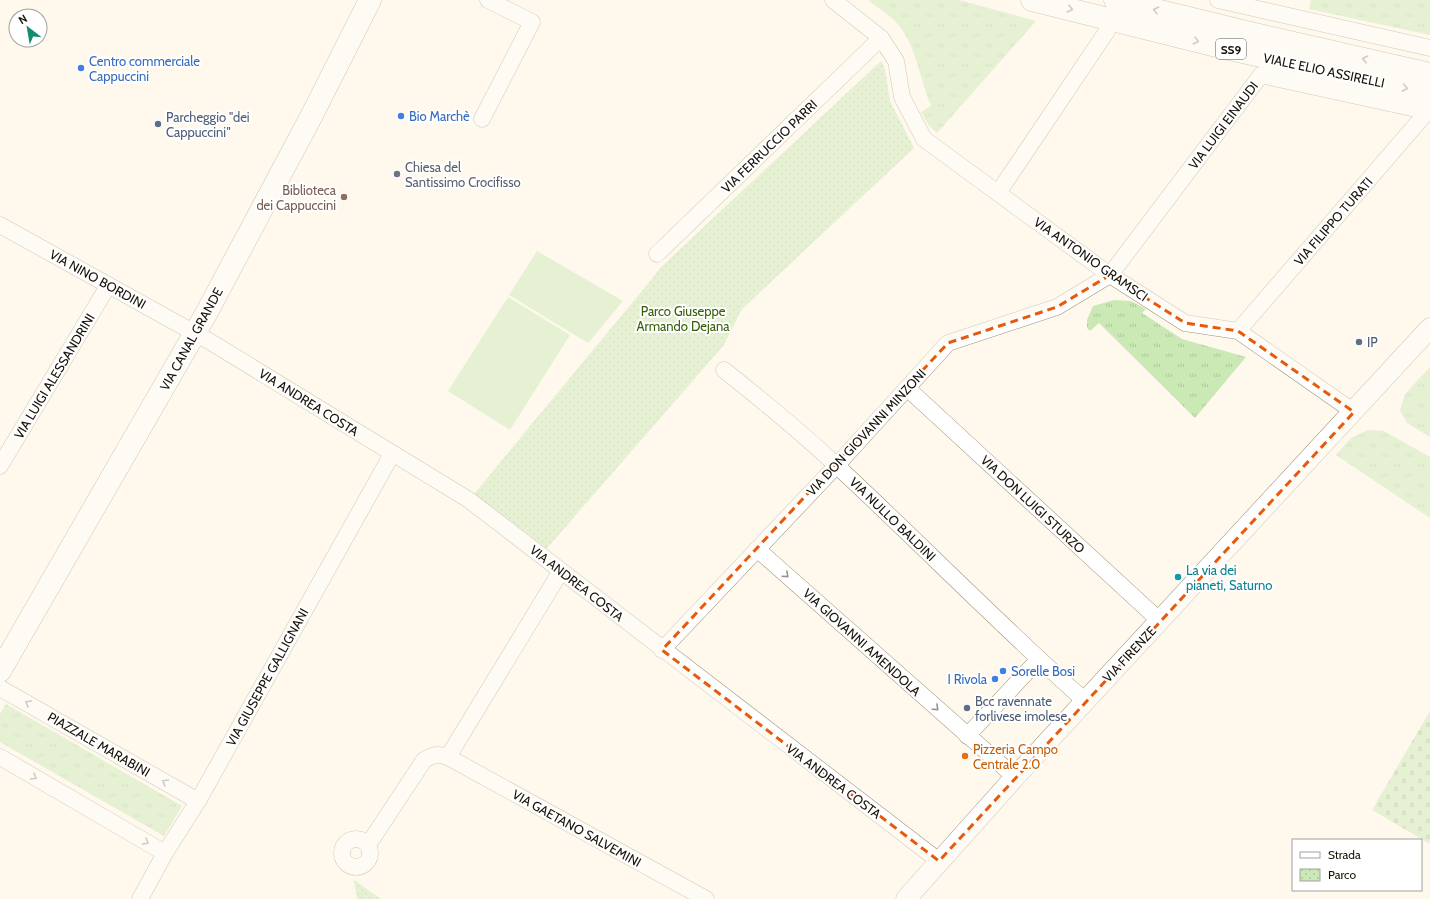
<svg xmlns="http://www.w3.org/2000/svg" width="1430" height="899" viewBox="0 0 1430 899" font-family="Cabin,sans-serif">
	<defs>
		<pattern id="grass-tufts" width="24" height="20" patternUnits="userSpaceOnUse"><rect width="24" height="20" fill="#cae9b5"/><path d="M3 7l-1-3M5 7V3M7 7l1-3M15 17l-1-3M17 17v-4M19 17l1-3" fill="none" stroke="#adc79a"/></pattern>
		<pattern id="cemetery-stones" width="16" height="16" patternUnits="userSpaceOnUse"><rect width="16" height="16" fill="#cae9b5"/><path d="M2 7V4a2 2 0 0 1 4 0v3zM10 15v-3a2 2 0 0 1 4 0v3z" fill="#adc79a"/></pattern>
		<pattern id="park-dots" width="8" height="8" patternUnits="userSpaceOnUse"><rect width="8" height="8" fill="#cae9b5"/><path d="M2 2h.1M6 6h.1" fill="none" stroke="#adc79a" stroke-width="1.8" stroke-linecap="round"/></pattern>
	</defs>
	<rect width="100%" height="100%" fill="#fef8ed"/>
	<g fill="url(#grass-tufts)">
		<path d="M868 0H959L1036 21 937 133 929 126 921 112 931 106C920 79 915 41 895 21 887 13 876 7 868 0Z"/>
		<polygon points="1311,0 1430,0 1430,35 1309,9"/>
		<polygon points="1114,300 1131,301 1146,309 1142,313 1182,339 1246,357 1195,418 1099,323 1090,331 1087,328 1087,320 1093,306"/>
		<polygon points="1430,367 1430,437 1407,423 1400,410 1405,394"/>
		<polygon points="1368,430 1384,431 1430,457 1430,518 1336,455 1351,438"/>
		<polygon points="6,704 182,806 164,836 0,742 0,714"/>
	</g>
	<polygon fill="url(#cemetery-stones)" points="1430,711 1430,844 1372,810"/>
	<g fill="url(#park-dots)">
		<polygon points="881,61 885,69 890,101 914,148 742,309 724,345 541,555 469,500 651,280 660,268"/>
		<polygon points="354,880 381,899 357,899"/>
	</g>
	<g fill="#cae9b5">
		<polygon points="537,251 623,301 588,343 509,295"/>
		<polygon points="508,297 570,335 510,430 448,391"/>
	</g>
	<g fill="none" stroke-linecap="round" stroke-linejoin="round">
		<defs>
			<g id="minor">
				<polyline points="833,0 881,38 896,61 902,97 924,139 1110,275 1185,323 1238,331 1354,412"/>
				<polyline points="1218,0 1430,48"/>
				<polyline points="482,119 532,22 488,0"/>
				<polyline points="998,193 1107,31"/>
				<polyline points="0,225 209,341 469,500 939,861"/>
				<polyline points="657,254 881,38"/>
				<polyline points="1238,331 1427,112"/>
				<path d="M724 370C763 401 801 432 837 466 921 544 1000 625 1085 701"/>
				<polyline points="907,388 1160,621"/>
				<polyline points="0,466 108,286"/>
				<polyline points="757,549 1015,777"/>
				<polyline points="561,571 448,757 706,899"/>
				<polyline points="662,650 837,465 948,343 1057,307 1110,275 1261,75 1430,112"/>
				<polyline points="0,688 198,801"/>
				<polyline points="967,736 1039,659"/>
				<polyline points="0,757 165,853"/>
				<circle cx="356" cy="853" r="14"/>
				<path d="M368 845 424 760C433 755 438 753 448 757"/>
				<polyline points="140,899 165,853 198,801 392,454"/>
			</g>
			<polyline id="tertiary" points="906,899 1015,777 1430,328"/>
			<g id="primary">
				<polyline points="1032,0 1229,49 1430,93"/>
				<polyline points="1115,0 1246,32 1430,74"/>
				<polyline points="0,671 207,312 312,115 370,0"/>
			</g>
		</defs>
		<use href="#minor" stroke="#9e9178" stroke-width="17"/>
		<use href="#tertiary" stroke="#9e9178" stroke-width="21"/>
		<use href="#primary" stroke="#9e9178" stroke-width="23"/>
		<use href="#minor" stroke="#fff" stroke-width="16"/>
		<use href="#tertiary" stroke="#fff" stroke-width="20"/>
		<use href="#primary" stroke="#fff" stroke-width="22"/>
	</g>
	<defs><path id="oneway-chevron" d="M-2-3.5L2.5 0L-2 3.5" fill="none" stroke-width="1.6" stroke-linecap="round" stroke-linejoin="round"/></defs>
	<g stroke="#989591">
		<use href="#oneway-chevron" transform="translate(1070 9) rotate(14)"/>
		<use href="#oneway-chevron" transform="translate(1156 10) rotate(-166)"/>
		<use href="#oneway-chevron" transform="translate(1196 41) rotate(14)"/>
		<use href="#oneway-chevron" transform="translate(1365 59) rotate(-167)"/>
		<use href="#oneway-chevron" transform="translate(1405 88) rotate(12)"/>
		<use href="#oneway-chevron" transform="translate(786 575) rotate(42)"/>
		<use href="#oneway-chevron" transform="translate(28 703) rotate(-150)"/>
		<use href="#oneway-chevron" transform="translate(936 708) rotate(42)"/>
		<use href="#oneway-chevron" transform="translate(34 777) rotate(30)"/>
		<use href="#oneway-chevron" transform="translate(165 782) rotate(-150)"/>
		<use href="#oneway-chevron" transform="translate(146 842) rotate(30)"/>
	</g>
	<path d="M0 0H1430V899H0ZM1110 275 1185 323 1238 331 1354 412 939 861 662 650 948 343 1057 307Z" fill="#fef8ed" fill-opacity=".55" fill-rule="evenodd"/>
	<path fill="none" stroke="#e8590c" stroke-width="3" stroke-dasharray="8 5" stroke-linejoin="round" d="M1110 275 1185 323 1238 331 1354 412 939 861 662 650 948 343 1057 307Z"/>
	<g fill="#3f7fe0" stroke="#fff" stroke-width="1.5">
		<circle cx="81" cy="68" r="4"/>
		<circle cx="401" cy="116" r="4"/>
		<circle cx="1003" cy="671" r="4"/>
		<circle cx="995" cy="679" r="4"/>
	</g>
	<g fill="#5c6f8a" stroke="#fff" stroke-width="1.5">
		<circle cx="158" cy="124" r="4"/>
		<circle cx="1359" cy="342" r="4"/>
		<circle cx="967" cy="708" r="4"/>
	</g>
	<circle fill="#6b7280" stroke="#fff" stroke-width="1.5" cx="397" cy="174" r="4"/>
	<circle fill="#8d6e63" stroke="#fff" stroke-width="1.5" cx="344" cy="197" r="4"/>
	<circle fill="#0f9aa8" stroke="#fff" stroke-width="1.5" cx="1178" cy="577" r="4"/>
	<circle fill="#e8710a" stroke="#fff" stroke-width="1.5" cx="965" cy="756" r="4"/>
	<g text-anchor="middle" dominant-baseline="central" stroke-width="4" stroke-linejoin="round" paint-order="stroke">
		<rect fill="#fff" stroke="#5e5a54" stroke-width="1" x="1216" y="39" width="30" height="20" rx="3"/>
		<g font-size="12" font-weight="bold" fill="#19140a">
			<text x="1231" y="49">SS9</text>
		</g>
		<g font-size="13" fill="#366cbe" stroke="#fff" text-anchor="start">
			<text x="89" y="61">Centro commerciale<tspan x="89" dy="15">Cappuccini</tspan></text>
			<text x="409" y="116">Bio Marchè</text>
			<text x="1011" y="671">Sorelle Bosi</text>
			<text x="987" y="679" text-anchor="end">I Rivola</text>
		</g>
		<g font-size="13" fill="#19140a" stroke="#fff">
			<text transform="translate(1324 70) rotate(12)">VIALE ELIO ASSIRELLI</text>
			<text transform="translate(1223 125) rotate(-53)">VIA LUIGI EINAUDI</text>
			<text transform="translate(769 146) rotate(-44)">VIA FERRUCCIO PARRI</text>
			<text transform="translate(1333 221) rotate(-49)">VIA FILIPPO TURATI</text>
			<text transform="translate(1091 259) rotate(35)">VIA ANTONIO GRAMSCI</text>
			<text transform="translate(98 279) rotate(29)">VIA NINO BORDINI</text>
			<text transform="translate(191 339) rotate(-61)">VIA CANAL GRANDE</text>
			<text transform="translate(54 376) rotate(-59)">VIA LUIGI ALESSANDRINI</text>
			<text transform="translate(309 402) rotate(32)">VIA ANDREA COSTA</text>
			<text transform="translate(866 432) rotate(-47)">VIA DON GIOVANNI MINZONI</text>
			<text transform="translate(1033 504) rotate(43)">VIA DON LUIGI STURZO</text>
			<text transform="translate(893 519) rotate(44)">VIA NULLO BALDINI</text>
			<text transform="translate(577 583) rotate(38)">VIA ANDREA COSTA</text>
			<text transform="translate(862 642) rotate(42)">VIA GIOVANNI AMENDOLA</text>
			<text transform="translate(1129 654) rotate(-47)">VIA FIRENZE</text>
			<text transform="translate(267 677) rotate(-61)">VIA GIUSEPPE GALLIGNANI</text>
			<text transform="translate(99 744) rotate(30)">PIAZZALE MARABINI</text>
			<text transform="translate(834 781) rotate(37)">VIA ANDREA COSTA</text>
			<text transform="translate(577 828) rotate(29)">VIA GAETANO SALVEMINI</text>
		</g>
		<g font-size="13" fill="#4e5e75" stroke="#fff" text-anchor="start">
			<text x="166" y="117">Parcheggio "dei<tspan x="166" dy="15">Cappuccini"</tspan></text>
			<text x="1367" y="342">IP</text>
			<text x="975" y="701">Bcc ravennate<tspan x="975" dy="15">forlivese imolese</tspan></text>
		</g>
		<g font-size="13" fill="#5b616d" stroke="#fff" text-anchor="start">
			<text x="405" y="167">Chiesa del<tspan x="405" dy="15">Santissimo Crocifisso</tspan></text>
		</g>
		<g font-size="13" fill="#785e54" stroke="#fff" text-anchor="end">
			<text x="336" y="190">Biblioteca<tspan x="336" dy="15">dei Cappuccini</tspan></text>
		</g>
		<g font-size="13" fill="#37610a" stroke="#fff">
			<text x="683" y="311">Parco Giuseppe<tspan x="683" dy="15">Armando Dejana</tspan></text>
		</g>
		<g font-size="13" fill="#0d838f" stroke="#fff" text-anchor="start">
			<text x="1186" y="570">La via dei<tspan x="1186" dy="15">pianeti, Saturno</tspan></text>
		</g>
		<g font-size="13" fill="#c56008" stroke="#fff" text-anchor="start">
			<text x="973" y="749">Pizzeria Campo<tspan x="973" dy="15">Centrale 2.0</tspan></text>
		</g>
	</g>
	<rect x="1292" y="839" width="130" height="52" fill="#ffffff" stroke="#a3a19d"/>
	<rect x="1300" y="852" width="20" height="6" fill="#ffffff" stroke="#a3a19d"/>
	<text x="1328" y="859" font-size="12" fill="#19140a">Strada</text>
	<rect x="1300" y="869" width="20" height="12" fill="url(#park-dots)" stroke="#a3a19d"/>
	<text x="1328" y="879" font-size="12" fill="#19140a">Parco</text>
	<g transform="translate(28 28) rotate(329)"><circle r="19" fill="#ffffff" stroke="#a3a19d"/>
	<path d="M0-3L7 15L0 10L-7 15Z" fill="#128d71"/>
	<text y="-6" font-size="11" font-weight="bold" text-anchor="middle" fill="#19140a">N</text>
	</g>
</svg>
